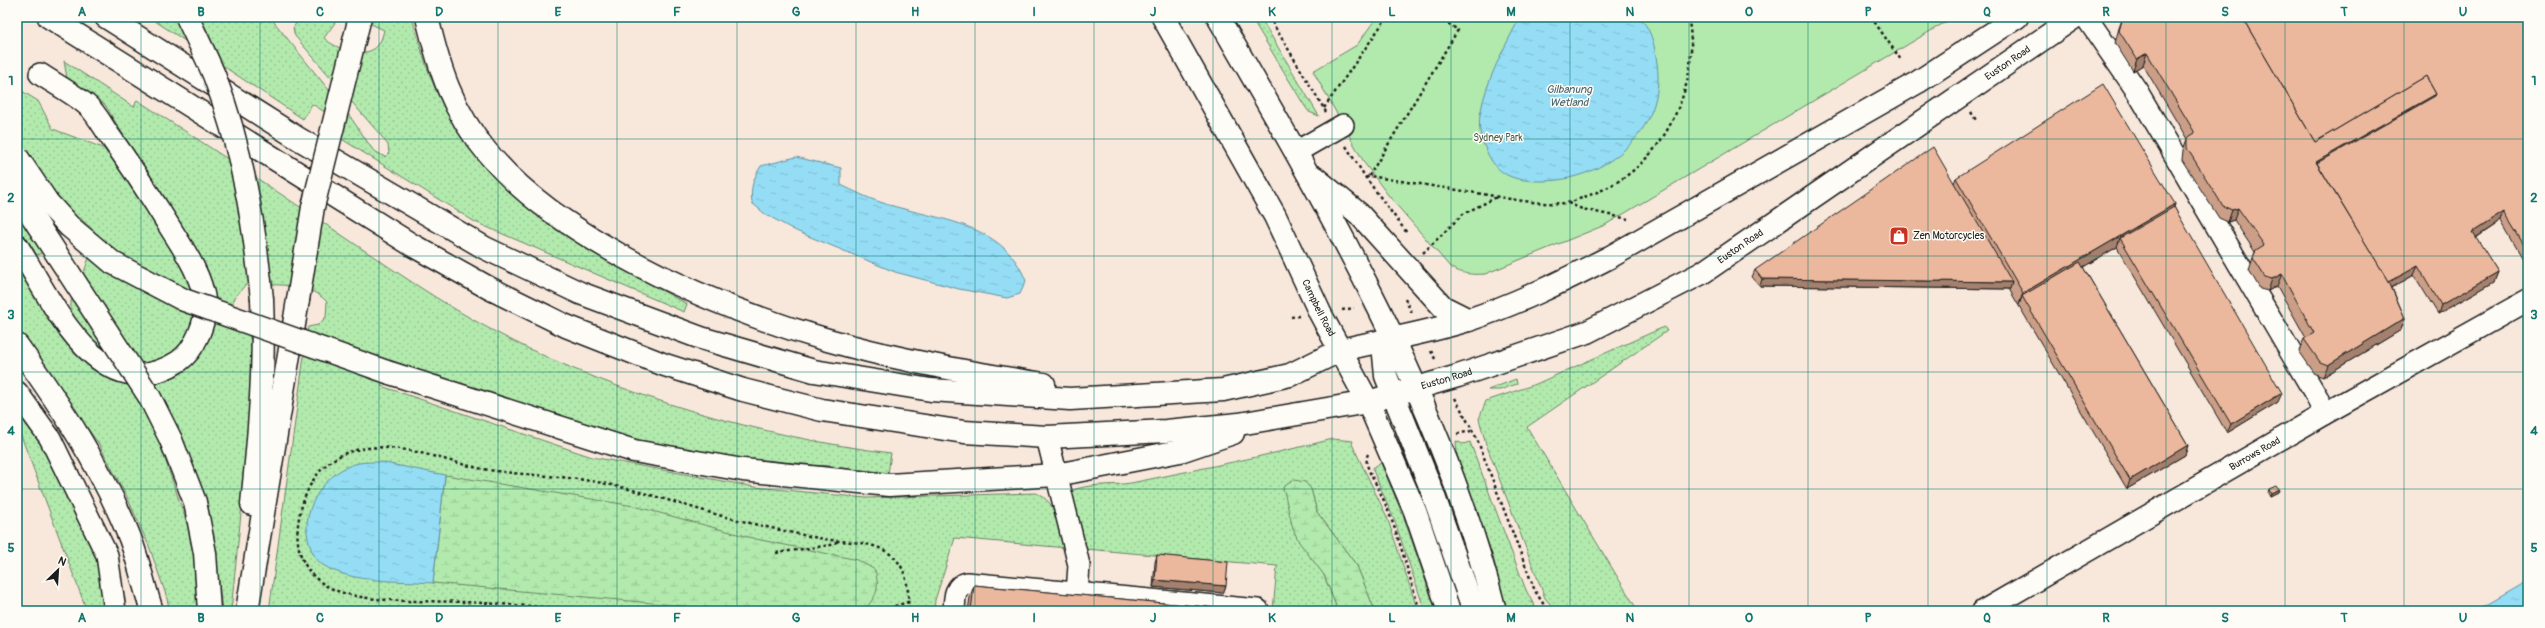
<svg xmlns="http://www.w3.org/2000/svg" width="2545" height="628" viewBox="0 0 2545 628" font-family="Pangolin,sans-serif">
	<defs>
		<pattern id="grass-dots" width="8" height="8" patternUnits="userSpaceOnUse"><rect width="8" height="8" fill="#b2eaad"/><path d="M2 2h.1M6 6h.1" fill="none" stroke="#98c894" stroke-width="1.8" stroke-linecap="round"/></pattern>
		<pattern id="wetland-marsh" width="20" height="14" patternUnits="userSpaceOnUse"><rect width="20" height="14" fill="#b2eaad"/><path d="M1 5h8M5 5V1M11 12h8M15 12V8" fill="none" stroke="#98c894"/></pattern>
		<pattern id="water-ripples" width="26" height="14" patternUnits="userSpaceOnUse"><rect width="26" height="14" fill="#94ddf5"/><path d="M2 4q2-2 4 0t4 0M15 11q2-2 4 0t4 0" fill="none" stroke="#7fbdd1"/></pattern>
	</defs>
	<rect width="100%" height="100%" fill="#f8e8dc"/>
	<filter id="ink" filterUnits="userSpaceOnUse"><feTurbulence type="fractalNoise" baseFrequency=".025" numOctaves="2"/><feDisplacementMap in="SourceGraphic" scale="8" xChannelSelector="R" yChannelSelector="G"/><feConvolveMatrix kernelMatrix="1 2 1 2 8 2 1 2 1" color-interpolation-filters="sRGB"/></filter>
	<g filter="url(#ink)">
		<g fill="url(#grass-dots)" stroke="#678364">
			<path d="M149 17H270L349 115 373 150 385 157 389 153 388 145 382 137 295 36 293 28 300 17H339L324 38C335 49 370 62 380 42 382 38 383 34 384 30L371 24 373 17H412C420 46 428 76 442 103 496 204 590 252 687 304L684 312 475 222 340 138 346 125 312 104 303 119Z"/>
			<polygon points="1251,17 1260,17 1319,116 1309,112 1304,105"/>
			<path d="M64 61 134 107 137 100C199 140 260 180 321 221 382 262 442 305 507 338 623 397 763 437 891 453L888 474 834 470V466C787 465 739 462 693 454 589 438 489 395 390 360L381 386 592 457 755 487 866 498 1036 493C1057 501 1060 528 1067 548L955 538 935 600 934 611H269L308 327 318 325 326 317 327 302C309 281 270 285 245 285L233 300 234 320 245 328 252 342 250 426 231 611H222L215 545 205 498 178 432 159 442 188 526 196 564 200 611H170L166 595 149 546 127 497 99 444 17 333V260L77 355 92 368 111 378 136 383 167 381 195 362 206 344 210 328 198 257 105 105 67 78Z"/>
			<polygon points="17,88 38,101 53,129 103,148 133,184 197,286 195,322 173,355 147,363 134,363 107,355 76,324 71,310 71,301 81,281 97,234 80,218 40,254 37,255 17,233"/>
			<polygon points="1664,327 1667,331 1527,427 1638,611 1556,611 1545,598 1486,444 1479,419 1486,401 1536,384"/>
			<polygon points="1516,379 1517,384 1500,390 1488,390"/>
			<polygon points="17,401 56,460 103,567 108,611 87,611 17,425"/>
			<path d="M1333 439 1353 441 1352 444 1387 517 1418 611H1375L1357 566 1317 512 1311 489 1291 516 1293 529 1324 575 1338 611H1273L1277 566 1086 549 1070 497 1071 491C1089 483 1112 486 1131 483 1199 469 1266 456 1333 439Z"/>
			<polygon points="1456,441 1463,444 1470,442 1526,590 1537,611 1507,611 1493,557 1457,456"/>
			<polygon points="1381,463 1404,518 1436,611 1425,611 1395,522 1372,468"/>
		</g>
		<g fill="url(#wetland-marsh)" stroke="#678364">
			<path d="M445 475 634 506 756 539 858 560 875 570C880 590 877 596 863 611H739L433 583Z"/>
			<polygon points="1294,480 1305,482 1311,489 1317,512 1357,566 1375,611 1338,611 1324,575 1299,542 1293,529 1283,487"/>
		</g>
		<path fill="#b2eaad" stroke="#678364" d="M1372 17H1954L1605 225 1485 274C1472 275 1463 274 1451 268L1388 195 1365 164 1313 71 1357 45 1374 21Z"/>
		<g fill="url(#water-ripples)" stroke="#64909e">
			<path d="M1520 17H1638C1651 26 1655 47 1657 63 1667 131 1605 181 1542 181 1514 181 1497 176 1486 150 1481 139 1478 127 1480 115 1486 80 1504 48 1520 17Z"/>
			<path d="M796 157 841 168V185C854 191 867 198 880 202 933 220 1003 220 1026 281L1020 294 1007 298 959 289 895 272 796 231 765 214 752 203C750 188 753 179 761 166Z"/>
			<path d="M380 462 445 475 433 583C398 580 353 584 323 565 315 560 310 548 308 539 301 508 327 469 359 463 366 462 373 462 380 462Z"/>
			<polygon points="2528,581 2528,611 2476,611"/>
		</g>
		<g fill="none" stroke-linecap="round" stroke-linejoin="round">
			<defs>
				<g id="minor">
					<polyline points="2086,17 2137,91 2317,397 2324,414"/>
					<polyline points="1296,152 1343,125"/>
					<path d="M17 245C51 299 99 413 179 361 195 350 207 321 205 302 201 272 181 246 166 221 148 192 129 163 109 135 103 126 96 113 88 106 74 94 55 84 40 74"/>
					<polyline points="17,392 50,438 107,555 115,611"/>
					<polyline points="1047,437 1079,565 1077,594"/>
					<path d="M954 611C955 600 953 586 967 583L1258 610"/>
					<path id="s1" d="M1983 611 2324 414 2528 300"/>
				</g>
				<g id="major">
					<path id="s2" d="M1163 17 1275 216 1320 313 1368 402 1415 511 1449 611"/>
					<path d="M1218 17C1327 205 1441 399 1495 611"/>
					<polyline points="1314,177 1359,214 1443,307 1469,320"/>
					<polyline points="1393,337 1384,355 1386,376 1432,491 1474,611"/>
					<path d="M1341 350C1384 340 1427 333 1468 320 1517 304 1565 280 1610 257L1918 82 2017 17"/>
					<path id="s3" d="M1368 402 1458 376 1587 332 1702 273 2075 17"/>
				</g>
				<g id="highway">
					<polyline points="49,17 412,245 489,288 566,326 665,365 743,390 822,410 964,432 1047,437 1166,431 1239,424 1368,402"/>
					<polyline points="106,17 299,139 485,248 580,293 701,338 814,371 931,390 1070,399 1223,390 1290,375 1341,350"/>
					<path d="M427 17C439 68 452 111 487 152 523 196 571 227 620 255 756 330 891 362 1044 384"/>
					<path d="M17 345C61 406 102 468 130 538 139 562 144 587 152 611"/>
					<polyline points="390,373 634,451 743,470 889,485 1056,475 1180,451 1233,433"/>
					<polyline points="171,440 195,502 205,553 209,611"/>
					<path d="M252 504C259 435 265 368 262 299"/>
					<polyline points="247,611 298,300"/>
				</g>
			</defs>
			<use href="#minor" stroke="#1c1c1c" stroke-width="24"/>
			<use href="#major" stroke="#1c1c1c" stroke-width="25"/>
			<use href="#highway" stroke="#1c1c1c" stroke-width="25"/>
			<g stroke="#1c1c1c" stroke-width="2.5" stroke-dasharray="3 3" stroke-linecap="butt">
				<polyline points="1269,17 1326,112"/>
				<polyline points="1871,17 1901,60"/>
				<polyline points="1324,108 1387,17"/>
				<polyline points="1971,112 1977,122"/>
				<polyline points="1346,146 1366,178 1407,233"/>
				<polyline points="1369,176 1458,30 1438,17"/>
				<path d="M1366 178 1369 176C1407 182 1445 188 1483 194 1510 199 1539 205 1567 203 1573 202 1581 198 1587 196 1623 184 1652 159 1670 125 1688 92 1696 55 1688 17"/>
				<polyline points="1568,203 1582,209 1628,219"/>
				<polyline points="1423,253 1463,214 1497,197"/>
				<polyline points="1405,299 1412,313"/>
				<polyline points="1342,310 1354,308"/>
				<polyline points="1291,317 1299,316"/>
				<polyline points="1431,351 1436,361"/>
				<polyline points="1455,398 1477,439 1535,591 1548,611"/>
				<polyline points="1457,434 1471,431"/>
				<path d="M1368 454C1363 464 1373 478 1378 488 1397 526 1407 570 1420 611"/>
				<polyline points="776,553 831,545 838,541"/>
				<path d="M578 611C540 606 501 604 464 602 426 600 357 605 325 585 291 564 293 524 307 492 316 471 333 455 356 450 398 440 442 461 483 469 523 476 563 475 602 483 648 492 692 509 738 520 766 527 796 534 824 539 846 543 871 540 890 554 908 567 909 591 908 611"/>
				<polyline points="891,611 895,606 908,602"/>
			</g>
			<use href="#minor" stroke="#fdfcf7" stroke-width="21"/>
			<use href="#major" stroke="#fdfcf7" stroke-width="22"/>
			<use href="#highway" stroke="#fdfcf7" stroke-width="22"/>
			<defs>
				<g id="highway-bridge">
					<path d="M187 17C196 36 206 56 214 75 242 147 254 223 262 299"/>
					<polyline points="17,157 48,203 69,226 113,263 184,300 390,373"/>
					<polyline points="17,193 149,396 171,440"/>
					<polyline points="298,300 313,207 360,17"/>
				</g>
			</defs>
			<use href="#highway-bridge" stroke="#1c1c1c" stroke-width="25" stroke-linecap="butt"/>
			<use href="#highway-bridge" stroke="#fdfcf7" stroke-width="22"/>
		</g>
		<g fill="#ca9e87" stroke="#1c1c1c">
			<polygon points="2123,17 2528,17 2528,256 2523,259 2501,221 2476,238 2498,272 2494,282 2438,314 2414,275 2392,288 2405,318 2401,330 2323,377 2315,374 2299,351 2304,339 2306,338 2277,286 2268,291 2260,289 2249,270 2255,252 2234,220 2228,222 2219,218 2182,160 2183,150 2187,139 2143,65 2133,71 2115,43 2119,28"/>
			<polygon points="1956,178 2175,204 2174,207 2278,402 2227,433 2117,247 2083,267 2188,445 2185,455 2127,489 2009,289 1760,286 1752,277 1755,270 1954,183"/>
			<polygon points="2269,489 2278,493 2270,497 2268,493"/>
			<polygon points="1157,555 1226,586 1223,593 1153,587 1155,562"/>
			<polygon points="974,585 1248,611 968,611 970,597"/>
		</g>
		<g fill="#a4816e" stroke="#1c1c1c">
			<polygon points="2147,53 2143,65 2133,71 2137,59"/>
			<polygon points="2436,94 2432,106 2318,170 2316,162"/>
			<polygon points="2175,204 2170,216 2120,238 2117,247 2026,301 2022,296 2019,305 2023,293"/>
			<polygon points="2238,208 2234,220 2228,222 2232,210"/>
			<polygon points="2504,212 2501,221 2469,242 2473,232"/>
			<polygon points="2528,249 2528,256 2523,259 2527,250"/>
			<polygon points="2418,266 2414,275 2384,292 2387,283"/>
			<polygon points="2498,272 2494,282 2438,314 2441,305"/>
			<polygon points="2282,274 2277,286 2268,291 2272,279"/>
			<polygon points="1762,279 2012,282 2010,289 1760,286"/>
			<polygon points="2405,318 2401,330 2323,377 2328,365"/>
			<polygon points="2282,393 2278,402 2227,433 2231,424"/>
			<polygon points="2188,445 2185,455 2127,489 2130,480"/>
			<polygon points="2279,490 2278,493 2270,497 2271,494"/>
			<polygon points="1155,580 1226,586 1223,593 1153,587"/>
		</g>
		<g fill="#ebb89d" stroke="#1c1c1c">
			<polygon points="2123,17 2242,17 2315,142 2426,76 2436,94 2316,162 2388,280 2405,318 2328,365 2320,362 2304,339 2314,333 2282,274 2272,279 2265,277 2253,258 2256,250 2264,245 2238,208 2232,210 2223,206 2187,148 2187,138 2195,133 2147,53 2137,59 2119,31"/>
			<polygon points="2242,17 2528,17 2528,249 2527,250 2504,212 2473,232 2498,272 2441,305 2418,266 2389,282 2317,163 2435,96 2436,94 2426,76 2315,142"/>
			<polygon points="2103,84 2175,204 2023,293 1956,178"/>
			<polygon points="1933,147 2012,282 1762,279 1755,270"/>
			<polygon points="2174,207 2282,393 2231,424 2120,238"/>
			<polygon points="2080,262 2188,445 2130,480 2022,296"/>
			<polygon points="2276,486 2279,490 2271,494 2269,489"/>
			<polygon points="1157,555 1228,562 1226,586 1155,580"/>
			<polygon points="974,585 1248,611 971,611"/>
		</g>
	</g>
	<path fill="none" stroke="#0f766e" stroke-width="1" stroke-opacity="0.55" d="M141 17V611M260 17V611M379 17V611M498 17V611M617 17V611M737 17V611M856 17V611M975 17V611M1094 17V611M1213 17V611M1332 17V611M1451 17V611M1570 17V611M1689 17V611M1808 17V611M1928 17V611M2047 17V611M2166 17V611M2285 17V611M2404 17V611M17 139H2528M17 256H2528M17 372H2528M17 489H2528"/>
	<defs>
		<symbol id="shop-square" viewBox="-11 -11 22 22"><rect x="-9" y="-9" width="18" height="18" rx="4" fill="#c8321e" stroke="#fdfcf7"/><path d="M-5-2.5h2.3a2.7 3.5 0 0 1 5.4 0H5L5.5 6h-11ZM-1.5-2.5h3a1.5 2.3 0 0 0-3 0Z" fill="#fff"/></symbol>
	</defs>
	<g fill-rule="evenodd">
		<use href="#shop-square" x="1888" y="225" width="22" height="22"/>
	</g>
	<g text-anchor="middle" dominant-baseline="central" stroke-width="3" stroke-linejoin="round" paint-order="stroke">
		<g font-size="10" fill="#1c1c1c" stroke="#fdfcf7">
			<text stroke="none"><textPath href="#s3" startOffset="730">Euston Road</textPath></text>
			<text stroke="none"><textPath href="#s3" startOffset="406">Euston Road</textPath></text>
			<text stroke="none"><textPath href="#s2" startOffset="330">Campbell Road</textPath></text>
			<text stroke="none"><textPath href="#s3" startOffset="82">Euston Road</textPath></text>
			<text stroke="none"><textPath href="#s1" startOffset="314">Burrows Road</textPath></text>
		</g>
		<g font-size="10" fill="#495a48" stroke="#fdfcf7">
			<text x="1498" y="138">Sydney Park</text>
		</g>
		<g font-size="10" fill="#1c1c1c" stroke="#fdfcf7" text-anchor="start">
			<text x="1913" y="236">Zen Motorcycles</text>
		</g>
		<g font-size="11" font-style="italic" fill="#466068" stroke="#fdfcf7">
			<text x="1569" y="89">Gilbanung<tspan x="1569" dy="13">Wetland</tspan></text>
		</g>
	</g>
	<rect width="2545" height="628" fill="none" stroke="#fdfcf7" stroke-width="44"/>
	<g transform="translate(58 570) rotate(25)" stroke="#fdfcf7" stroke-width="3" paint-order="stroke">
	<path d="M0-3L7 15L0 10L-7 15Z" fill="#1c1c1c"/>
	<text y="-6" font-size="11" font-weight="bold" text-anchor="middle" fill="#1c1c1c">N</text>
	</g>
	<rect x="22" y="22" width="2501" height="584" fill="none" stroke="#0f766e" stroke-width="1.5"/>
	<g font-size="13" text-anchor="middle" font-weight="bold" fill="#0f766e">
		<text x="82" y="16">A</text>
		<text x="201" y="16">B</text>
		<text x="320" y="16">C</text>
		<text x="439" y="16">D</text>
		<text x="558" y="16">E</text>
		<text x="677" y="16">F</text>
		<text x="796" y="16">G</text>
		<text x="915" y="16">H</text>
		<text x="1034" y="16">I</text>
		<text x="1153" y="16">J</text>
		<text x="1272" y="16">K</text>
		<text x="1392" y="16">L</text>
		<text x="1511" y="16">M</text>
		<text x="1630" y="16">N</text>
		<text x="1749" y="16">O</text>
		<text x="1868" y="16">P</text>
		<text x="1987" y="16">Q</text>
		<text x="2106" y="16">R</text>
		<text x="2225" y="16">S</text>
		<text x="2344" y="16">T</text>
		<text x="2463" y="16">U</text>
		<text x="11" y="85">1</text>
		<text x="2534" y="85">1</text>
		<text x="11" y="202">2</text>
		<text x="2534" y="202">2</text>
		<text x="11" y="319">3</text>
		<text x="2534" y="319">3</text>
		<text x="11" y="435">4</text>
		<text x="2534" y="435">4</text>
		<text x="11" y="552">5</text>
		<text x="2534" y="552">5</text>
		<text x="82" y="622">A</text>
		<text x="201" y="622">B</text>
		<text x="320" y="622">C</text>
		<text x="439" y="622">D</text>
		<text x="558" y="622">E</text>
		<text x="677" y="622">F</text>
		<text x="796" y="622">G</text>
		<text x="915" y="622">H</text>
		<text x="1034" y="622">I</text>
		<text x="1153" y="622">J</text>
		<text x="1272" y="622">K</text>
		<text x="1392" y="622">L</text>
		<text x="1511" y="622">M</text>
		<text x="1630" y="622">N</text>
		<text x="1749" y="622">O</text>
		<text x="1868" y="622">P</text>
		<text x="1987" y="622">Q</text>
		<text x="2106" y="622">R</text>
		<text x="2225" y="622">S</text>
		<text x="2344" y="622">T</text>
		<text x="2463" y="622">U</text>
	</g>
</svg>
